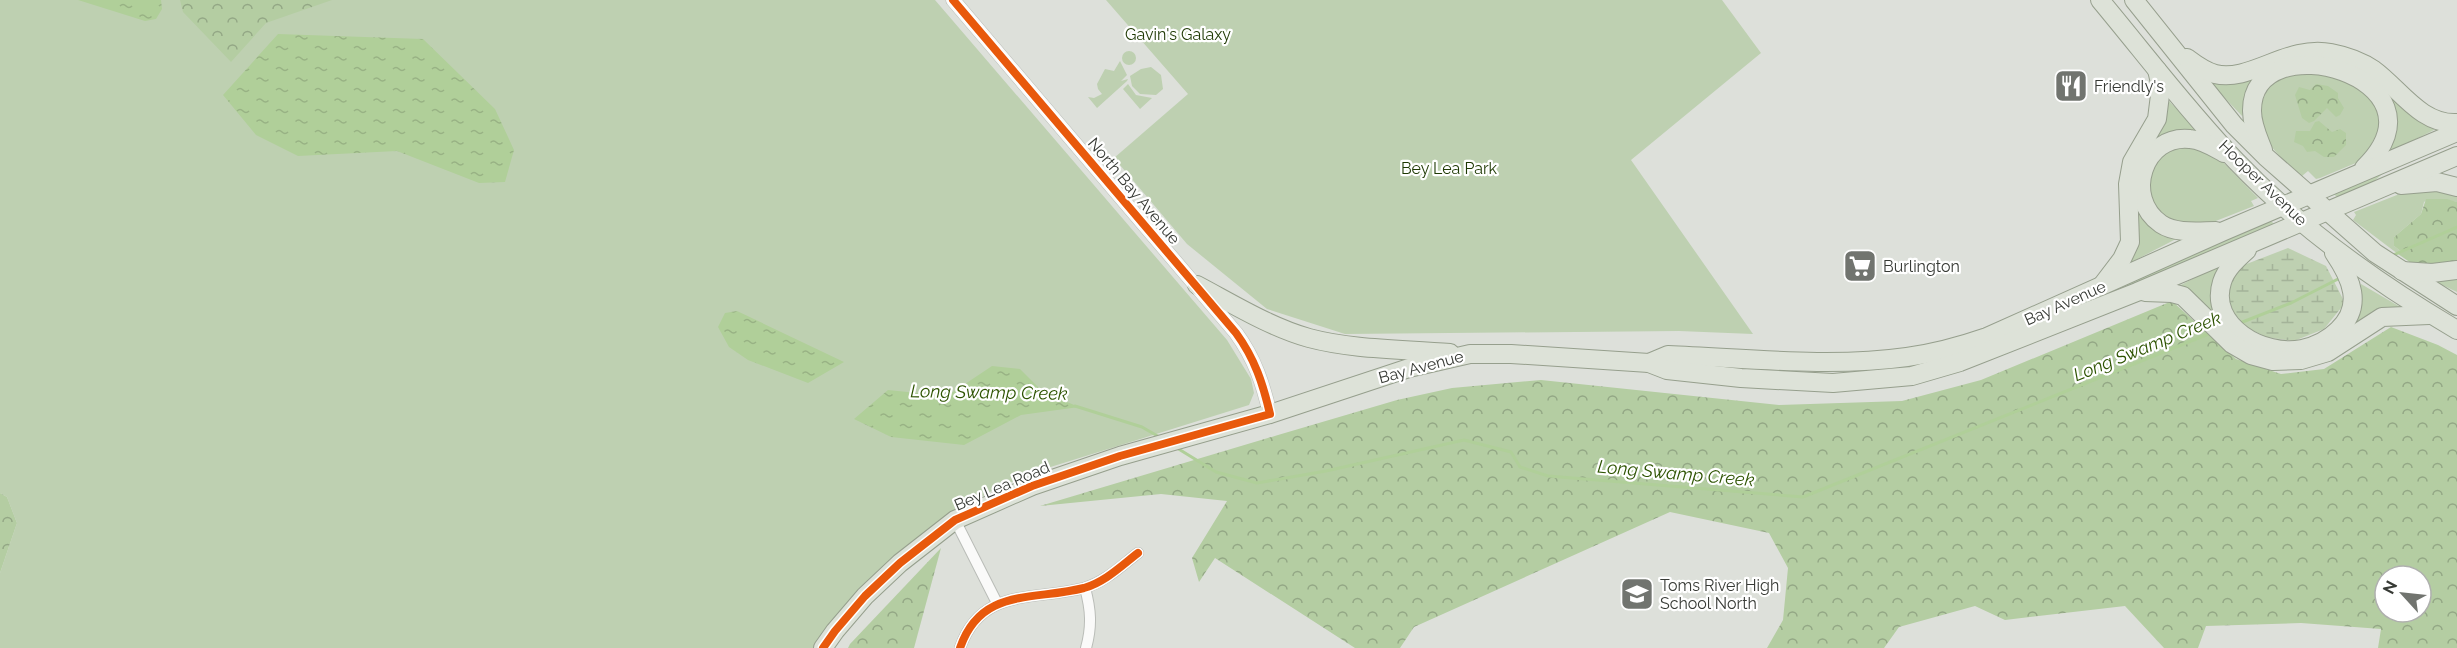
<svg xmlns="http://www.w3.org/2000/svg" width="2457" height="648" viewBox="0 0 2457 648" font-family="Raleway,sans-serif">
	<defs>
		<pattern id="forest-crowns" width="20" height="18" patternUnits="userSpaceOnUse" patternTransform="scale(1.5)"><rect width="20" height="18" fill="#b4cda2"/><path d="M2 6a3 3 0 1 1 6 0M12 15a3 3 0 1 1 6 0" fill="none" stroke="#93a785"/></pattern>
		<pattern id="wetland-marsh" width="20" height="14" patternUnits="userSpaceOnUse" patternTransform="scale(1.5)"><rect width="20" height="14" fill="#bed0b1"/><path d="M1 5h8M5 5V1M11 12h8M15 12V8" fill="none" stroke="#a4b399"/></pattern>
		<pattern id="water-ripples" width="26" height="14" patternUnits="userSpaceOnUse" patternTransform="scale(1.5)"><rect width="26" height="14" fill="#b0cf99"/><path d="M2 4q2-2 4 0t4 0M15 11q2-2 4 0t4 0" fill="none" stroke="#98b284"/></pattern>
	</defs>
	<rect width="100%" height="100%" fill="#dde0da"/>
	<g fill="#bed0b1">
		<polygon points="0,0 935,0 1227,340 1251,379 1254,393 1249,405 1041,470 995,489 951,515 829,625 813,648 0,648 0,573 17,523 7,497 0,493"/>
		<polygon points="1106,0 1722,0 1761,53 1631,160 1753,334 1679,331 1345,334 1267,309 1187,244 1114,158 1188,94"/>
		<circle cx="1129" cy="58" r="7"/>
		<polygon points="1120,61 1127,75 1121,81 1128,79 1127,81 1097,108 1088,97 1094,98 1102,94 1098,89 1097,84 1105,69 1114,71"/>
		<polygon points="1151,67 1161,75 1163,89 1156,95 1140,94 1132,86 1130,76 1141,69"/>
		<polygon points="2269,68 2249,93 2242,116 2204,76"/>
		<path d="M2301 71 2357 82 2385 118 2363 160 2320 178 2316 179 2308 171 2302 176C2281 159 2266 145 2256 119L2269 84Z"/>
		<polygon points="1128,84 1136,95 1152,98 1140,109 1123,89"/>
		<path d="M2385 91 2435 128 2434 130 2384 155C2397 133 2399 113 2385 91Z"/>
		<polygon points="2169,101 2203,136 2149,149 2164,119"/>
		<polygon points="2188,143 2215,154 2258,198 2251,201 2254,206 2203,226 2163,219 2146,190 2159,154"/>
		<polygon points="2386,171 2368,186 2339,199 2333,193"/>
		<polygon points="2412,189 2457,193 2457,202 2442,199 2428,199 2424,202 2421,214 2394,237 2394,246 2402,252 2398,254 2353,220 2356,215 2354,212"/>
		<polygon points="2134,199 2176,239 2122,267"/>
		<polygon points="2269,219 2275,225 2071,310 2169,261"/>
		<polygon points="2225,262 2221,321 2179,286"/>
		<polygon points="2457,275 2457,292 2432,280"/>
		<polygon points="2361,284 2402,308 2347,329"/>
	</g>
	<g fill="url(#forest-crowns)" fill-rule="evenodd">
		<polygon points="180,0 332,0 266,23 231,62 183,12"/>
		<polygon points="2316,84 2328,86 2338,93 2338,98 2344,108 2340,115 2336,117 2327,108 2314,121 2309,123 2302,118 2295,95 2299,87 2310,90"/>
		<polygon points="2319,121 2332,132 2340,129 2346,133 2346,145 2334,157 2324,157 2315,151 2307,152 2303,146 2294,142 2296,131 2310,131 2315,122"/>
		<polygon points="2426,199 2447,199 2457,202 2457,264 2414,265 2398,254 2402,252 2394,246 2394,237 2421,214"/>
		<path d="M2172 301 2236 359 2281 374 2324 369 2391 327 2438 345 2457 355V648H2378L2381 629 2301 623 2206 626 2198 648H2164L2125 606 2005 620 1975 606 1899 627 1884 648H1767L1783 620 1788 568 1769 533 1670 512 1414 627 1400 648H1355L1215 558 1199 582 1192 558 1227 501 1161 494 1040 506 1278 435 1397 400 1452 388 1541 380 1779 405 1902 401 1981 380ZM2385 576H2421V612H2385Z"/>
		<polygon points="0,493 7,497 17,523 0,573"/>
		<polygon points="941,548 914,648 848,648 850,644"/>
	</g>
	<polygon fill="url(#wetland-marsh)" points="2288,248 2326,266 2345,303 2324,329 2294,341 2266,337 2246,327 2230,308 2229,284 2244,265"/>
	<g fill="url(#water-ripples)">
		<polygon points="78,0 161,0 162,9 156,19 145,21"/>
		<polygon points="278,34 423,39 495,109 514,150 505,182 479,183 397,151 298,156 256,135 223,95"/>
		<polygon points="737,311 844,362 808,383 748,360 729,347 718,327 725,313"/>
		<polygon points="992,366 1020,369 1043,392 1079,407 1021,415 964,445 891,437 854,419 888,390 947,396"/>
	</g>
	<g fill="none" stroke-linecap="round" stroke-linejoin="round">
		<g stroke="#b0cf99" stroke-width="3">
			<polyline points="2391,256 2457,227"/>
			<polyline points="2240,323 2291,303 2340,278"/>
			<polyline points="1075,406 1142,427 1161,438"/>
			<polyline points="1177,448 1216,472 1257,483 1326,471 1464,440 1511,452 1520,467 1548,476 1803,497 2211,333"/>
		</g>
		<defs>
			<g id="minor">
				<polyline points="955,520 997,603"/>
				<path d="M1085 588C1091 610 1092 626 1086 648"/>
				<path d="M960 648C981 587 1033 601 1084 588 1105 582 1121 566 1138 553"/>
			</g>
			<path id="tertiary" d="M953 0 1236 333C1255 359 1263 384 1270 414"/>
			<g id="primary">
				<path d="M2100 0C2145 54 2188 111 2236 161 2300 228 2377 283 2457 330"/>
				<polyline points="2134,0 2234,125 2266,157 2375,253 2457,306"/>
				<path d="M2187 58C2195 64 2204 71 2215 74 2250 83 2288 44 2331 53 2347 56 2361 61 2374 70 2400 89 2421 125 2457 123"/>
				<path d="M2263 150C2258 137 2252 125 2252 111 2251 20 2457 77 2364 168"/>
				<polyline points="2401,185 2437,182 2457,187"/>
				<path d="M2216 231C2199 231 2176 234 2161 224 2123 198 2143 134 2190 139 2203 140 2213 147 2224 153"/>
				<path d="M2247 250C2237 259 2226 269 2222 282 2208 326 2264 357 2302 349 2315 346 2329 339 2338 330 2364 306 2351 278 2334 253"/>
				<polyline points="2402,271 2432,273 2457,270"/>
				<polyline points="2103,284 2122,259 2130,242 2128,184 2132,162 2157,119 2161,87 2157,70"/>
				<path d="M1197 285C1233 304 1270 327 1309 338 1354 350 1404 349 1450 353"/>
				<polyline points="2145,292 2172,293 2183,296 2232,344 2251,355 2273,361 2301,360 2328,352 2382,317 2429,315"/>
				<path d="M1649 363 1668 355C1746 358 1829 368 1907 357 1935 353 1961 346 1987 337L2224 231 2457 132"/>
				<polyline points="823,648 835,631 865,596 900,563 955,520 1032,486 1120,456 1270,414 1409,368 1470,354 1511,354 1649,363 1667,370 1741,378 1833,383 1912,376 1960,362 2137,292 2457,156"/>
			</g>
		</defs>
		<use href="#minor" stroke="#babdb8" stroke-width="12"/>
		<use href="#tertiary" stroke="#babdb8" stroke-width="15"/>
		<use href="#primary" stroke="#969f8d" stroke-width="20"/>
		<use href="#minor" stroke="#fafaf9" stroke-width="10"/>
		<use href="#tertiary" stroke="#fafaf9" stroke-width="14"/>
		<use href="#primary" stroke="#dde2d8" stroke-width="18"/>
		<defs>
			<g id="cycleway">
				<path d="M823 648 835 631 865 596 900 563 955 520 1032 486 1120 456 1270 414C1263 384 1255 359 1236 333L953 0"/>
				<path d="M960 648C981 587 1033 601 1084 588 1105 582 1121 566 1138 553"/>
			</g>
		</defs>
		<use href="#cycleway" stroke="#fff" stroke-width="11"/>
		<use href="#cycleway" stroke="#e8590c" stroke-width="8"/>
	</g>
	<defs>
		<symbol id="restaurant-square" viewBox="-11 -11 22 22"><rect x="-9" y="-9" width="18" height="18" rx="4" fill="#71746f" stroke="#fff"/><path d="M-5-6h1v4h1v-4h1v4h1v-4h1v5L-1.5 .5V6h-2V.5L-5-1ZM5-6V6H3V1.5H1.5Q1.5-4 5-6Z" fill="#fff"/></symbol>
		<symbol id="supermarket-square" viewBox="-11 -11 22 22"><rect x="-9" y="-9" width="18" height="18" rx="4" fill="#71746f" stroke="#fff"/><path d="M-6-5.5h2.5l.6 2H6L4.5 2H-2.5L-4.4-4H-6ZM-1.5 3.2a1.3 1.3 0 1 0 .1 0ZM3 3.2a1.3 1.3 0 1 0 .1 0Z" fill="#fff"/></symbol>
		<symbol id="school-square" viewBox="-11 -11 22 22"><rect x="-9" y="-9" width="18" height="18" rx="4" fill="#71746f" stroke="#fff"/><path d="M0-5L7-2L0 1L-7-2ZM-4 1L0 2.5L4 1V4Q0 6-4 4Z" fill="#fff"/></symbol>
	</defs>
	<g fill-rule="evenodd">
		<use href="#restaurant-square" x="2052" y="67" width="38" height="38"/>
		<use href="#supermarket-square" x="1841" y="247" width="38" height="38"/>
		<use href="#school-square" x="1618" y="575" width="38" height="38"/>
	</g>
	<g text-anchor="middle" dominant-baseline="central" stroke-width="4.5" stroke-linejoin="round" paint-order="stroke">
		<g font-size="16" fill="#1d3802" stroke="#fff">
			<text x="1178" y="34">Gavin's Galaxy</text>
			<text x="1449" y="168">Bey Lea Park</text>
		</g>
		<g font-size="16" fill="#373a35" stroke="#fff" text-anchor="start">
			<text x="2094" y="86">Friendly's</text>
			<text x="1883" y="266">Burlington</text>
			<text x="1660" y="585">Toms River High<tspan x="1660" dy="18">School North</tspan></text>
		</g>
		<g font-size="16" fill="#373a35" stroke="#fff">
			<text transform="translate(2263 183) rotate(44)">Hooper Avenue</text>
			<text transform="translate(1134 191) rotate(50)">North Bay Avenue</text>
			<text transform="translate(2065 303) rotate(-24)">Bay Avenue</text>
			<text transform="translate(1421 367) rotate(-15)">Bay Avenue</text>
			<text transform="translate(1002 486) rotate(-23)">Bey Lea Road</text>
		</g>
		<g font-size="18" font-style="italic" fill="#2d5300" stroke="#fff">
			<text transform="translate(2147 346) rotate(-22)">Long Swamp Creek</text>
			<text transform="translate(989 392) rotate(1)">Long Swamp Creek</text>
			<text transform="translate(1676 473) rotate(5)">Long Swamp Creek</text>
		</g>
	</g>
	<g transform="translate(2403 594) rotate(297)"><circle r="28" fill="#ffffff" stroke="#afb0ae" stroke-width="1.5"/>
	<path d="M0-4.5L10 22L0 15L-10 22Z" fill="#71746f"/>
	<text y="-9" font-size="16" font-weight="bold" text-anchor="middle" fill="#373a35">N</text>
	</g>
</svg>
